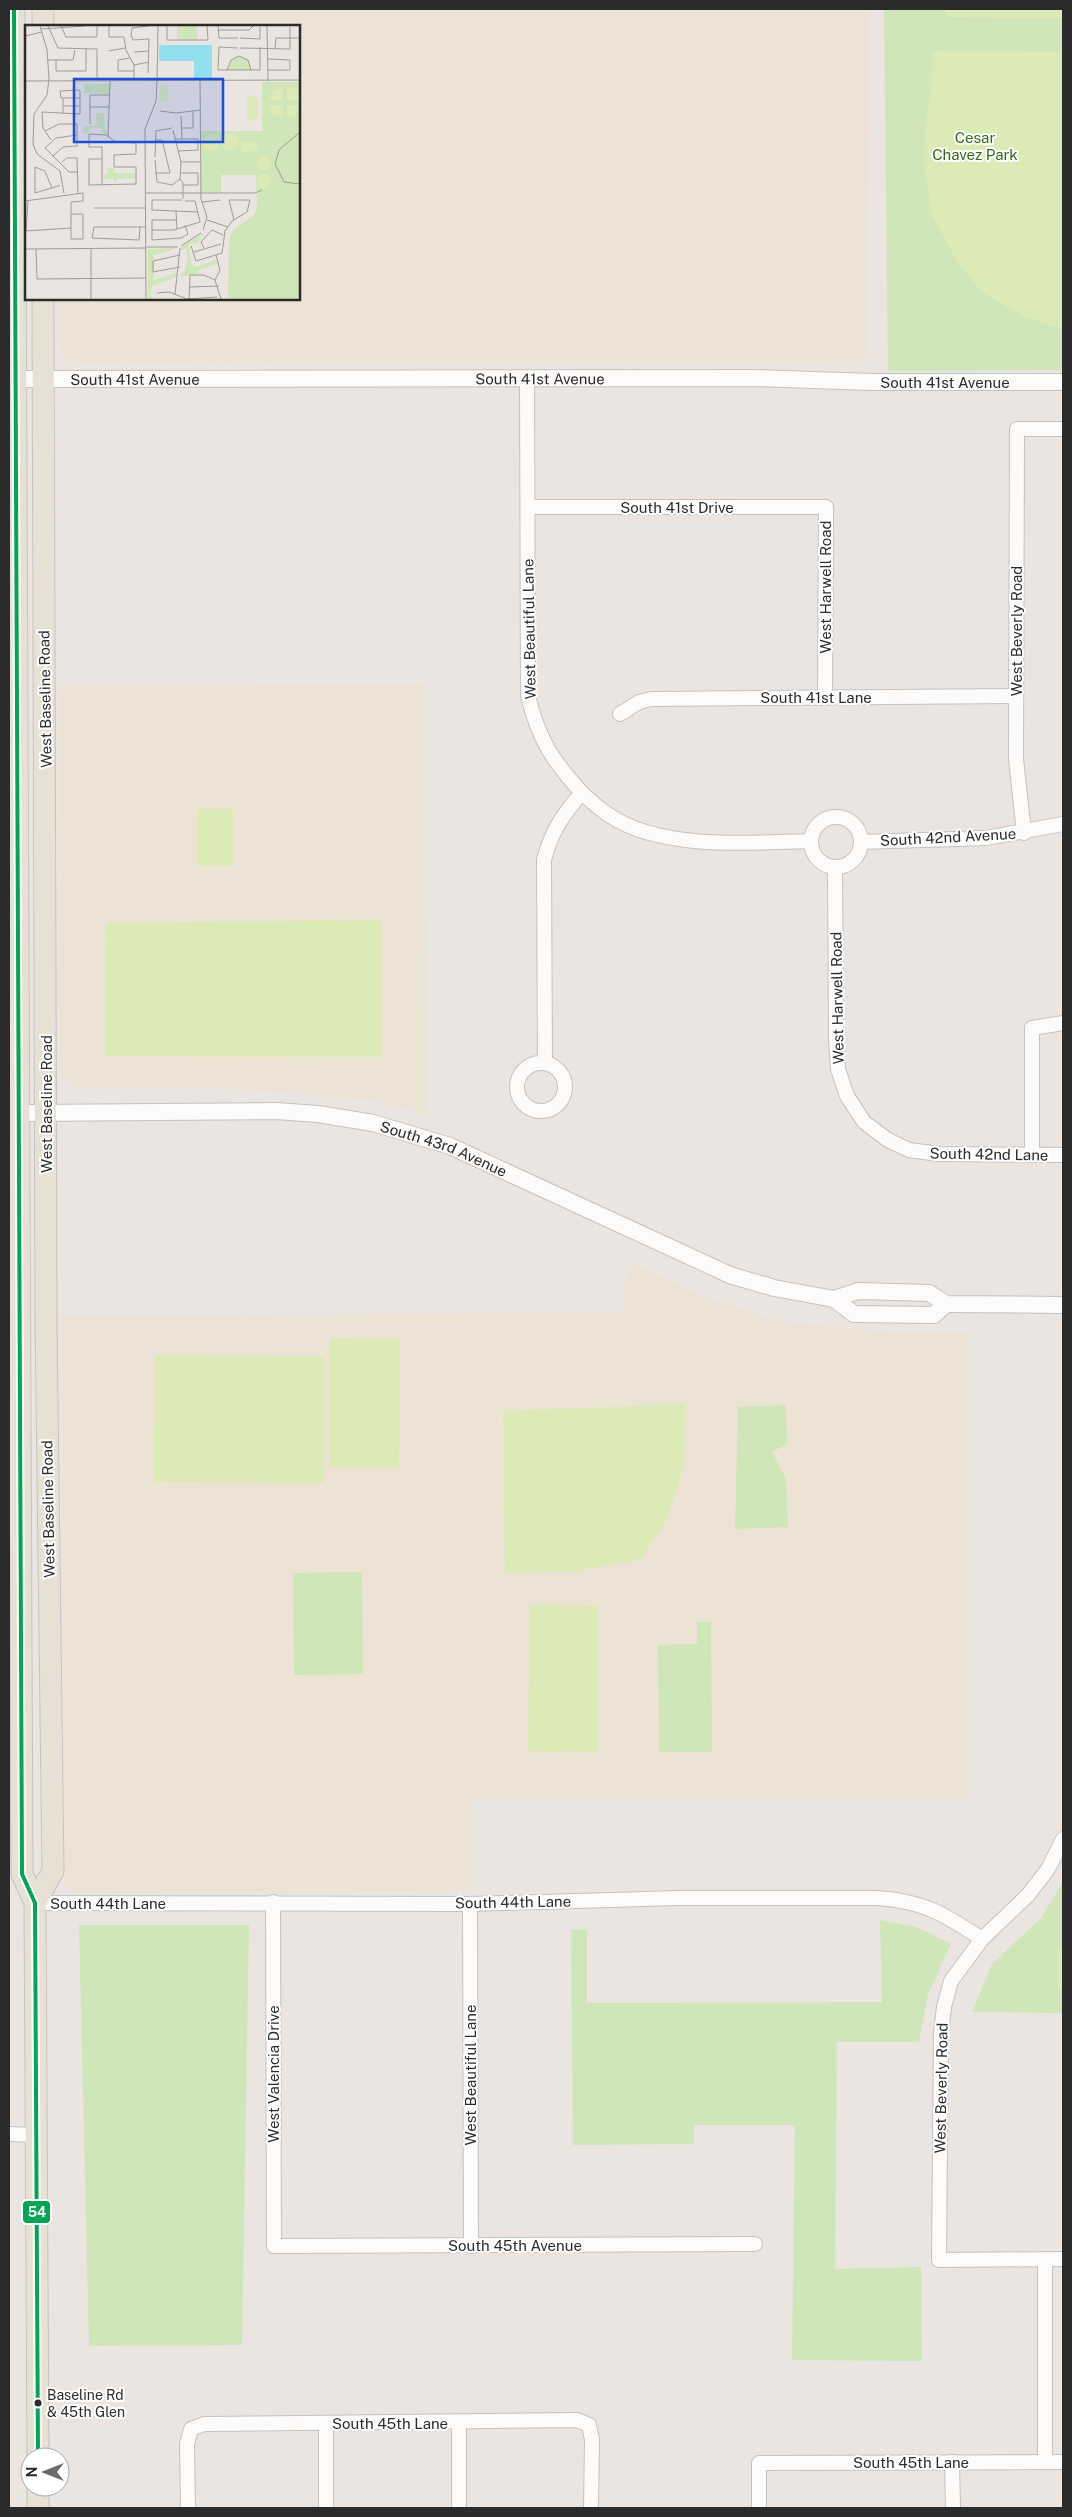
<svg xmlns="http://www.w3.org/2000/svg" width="1072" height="2517" viewBox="0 0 1072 2517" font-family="'Public Sans',sans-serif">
	<rect width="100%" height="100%" fill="#eae5e1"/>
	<g fill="#ede3d5">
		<polygon points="56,9 870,9 866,361 80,363 72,360 64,356 57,342 57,299 299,299 299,26 56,26"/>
		<polygon points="424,684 428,1119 415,1111 369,1100 228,1088 84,1088 71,1085 64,1079 59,1067 58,687"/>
		<polygon points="633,1263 700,1295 778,1321 896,1333 969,1333 970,1799 470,1799 471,1891 80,1894 71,1892 66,1887 64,1879 61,1316 625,1312 626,1280"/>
	</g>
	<g fill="#cfe6b8">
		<polygon points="884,9 1063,9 1063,370 888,371"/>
		<polygon points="786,1405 787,1444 772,1452 786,1479 788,1527 735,1529 738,1407"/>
		<polygon points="362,1572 363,1674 294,1675 293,1573"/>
		<polygon points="697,1622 711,1622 712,1752 659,1752 658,1645 697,1644"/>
		<polygon points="1063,1882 1063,2013 972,2012 992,1964 1041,1918"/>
		<polygon points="880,1920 917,1927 951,1944 928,1994 919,2042 837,2042 835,2269 921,2267 922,2361 792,2360 795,2125 694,2125 694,2144 573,2145 571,1930 587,1929 587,2003 882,2002"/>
		<polygon points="79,1925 249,1925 242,2345 89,2346"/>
	</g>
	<g fill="#dceab6">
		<polygon points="945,9 1063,9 1063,18 948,17"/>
		<polygon points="933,51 1063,52 1063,330 1023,316 982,292 957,261 932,215 924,168 925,128 931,94"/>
		<polygon points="198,809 233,809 233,866 197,866"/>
		<polygon points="381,920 381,1057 105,1056 106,923"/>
		<polygon points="330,1338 400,1339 399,1467 329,1467"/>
		<polygon points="155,1356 324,1357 324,1483 154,1482"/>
		<polygon points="685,1404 684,1467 667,1519 640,1560 575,1571 505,1572 503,1411"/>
		<polygon points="530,1605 598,1606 597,1752 528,1751"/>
		<rect x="1057" y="1950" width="6" height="39"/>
	</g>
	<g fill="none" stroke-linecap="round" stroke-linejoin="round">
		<defs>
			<g id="minor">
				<path d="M527 378 528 696C539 740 552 760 582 793 563 814 551 832 544 860L545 1063"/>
				<polyline points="528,507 826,507 825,697"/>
				<polyline points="620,714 639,702 651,699 1016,696"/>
				<path d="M582 793C591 801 599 809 609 815 659 850 751 843 810 841"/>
				<circle cx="836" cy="842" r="25"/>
				<polyline points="1024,833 1016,759 1017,429 1063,429"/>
				<polyline points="861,842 986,838 1063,824"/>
				<polyline points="835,867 836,1040 838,1069 847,1096 864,1122 888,1140 909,1150 939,1154 1063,1155"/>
				<circle cx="541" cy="1087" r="24"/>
				<polyline points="1032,1155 1032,1028 1063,1023"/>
				<polyline points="1063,1839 1048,1869 1028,1895 982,1939 951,1981 944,2007 941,2032 939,2260 1063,2259"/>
				<polyline points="273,1902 274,2246 755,2244"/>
				<path d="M35 1903 470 1904 678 1898H877C924 1901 944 1914 982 1939"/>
				<polyline points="470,1904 471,2246"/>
				<polyline points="9,2134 36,2135"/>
				<polyline points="459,2422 459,2508"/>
				<polyline points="326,2423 326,2508"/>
				<polyline points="952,2462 953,2508"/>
				<polyline points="1045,2462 1045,2259"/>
				<polyline points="188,2508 187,2444 191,2429 204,2424 577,2420 589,2425 592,2440 591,2508"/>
				<polyline points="759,2508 759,2463 1063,2462"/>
			</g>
			<g id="tertiary">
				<path id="s1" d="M16 379 754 378 872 382H1063"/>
				<path id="s2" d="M29 1113 276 1111 318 1114 373 1123 450 1146 730 1275 774 1288 834 1299 854 1314 934 1315 946 1304"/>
				<polyline points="834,1299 858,1291 929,1293 946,1304 1063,1305"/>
			</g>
			<g id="primary">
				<polyline points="14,9 22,1874 35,1903 38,2457"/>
				<polyline points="43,9 43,26"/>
				<polyline points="35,1903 53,1871 46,1320 43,299"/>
				<polyline points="38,2487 38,2508"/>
			</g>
		</defs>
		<use href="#minor" stroke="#c3c2c3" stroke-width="16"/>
		<use href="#tertiary" stroke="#c3c2c3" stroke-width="18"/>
		<use href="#primary" stroke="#c5c3c2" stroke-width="23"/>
		<use href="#minor" stroke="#fcfbfa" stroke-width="14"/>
		<use href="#tertiary" stroke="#fcfbfa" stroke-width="16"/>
		<use href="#primary" stroke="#e7e1d3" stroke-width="21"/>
		<defs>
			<polyline id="bus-1" points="14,9 22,1874 35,1903 38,2457"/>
		</defs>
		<use href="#bus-1" stroke="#fff" stroke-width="8"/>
		<use href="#bus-1" stroke="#00a651" stroke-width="4"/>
	</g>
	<circle fill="#2b2b2b" stroke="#fff" stroke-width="2" cx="38" cy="2403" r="4.5"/>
	<g text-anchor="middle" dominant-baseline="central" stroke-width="4" stroke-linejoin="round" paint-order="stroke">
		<g font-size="14" fill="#2b2b2b" stroke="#fff" text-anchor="start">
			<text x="47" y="2395">Baseline Rd<tspan x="47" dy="17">&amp; 45th Glen</tspan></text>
		</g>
		<g font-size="15" fill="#316d17" stroke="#fff">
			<text x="975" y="137">Cesar<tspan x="975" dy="17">Chavez Park</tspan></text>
		</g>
		<g font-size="15" fill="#2b2b2b" stroke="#fff">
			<text stroke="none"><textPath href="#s1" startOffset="119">South 41st Avenue</textPath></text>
			<text stroke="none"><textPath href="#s1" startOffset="524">South 41st Avenue</textPath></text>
			<text stroke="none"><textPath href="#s1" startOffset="929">South 41st Avenue</textPath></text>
			<text x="677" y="507">South 41st Drive</text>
			<text transform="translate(825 587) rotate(-90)">West Harwell Road</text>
			<text transform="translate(529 629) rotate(-91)">West Beautiful Lane</text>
			<text transform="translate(1016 631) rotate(-90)">West Beverly Road</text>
			<text x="816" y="697">South 41st Lane</text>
			<text transform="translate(45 699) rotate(-91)">West Baseline Road</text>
			<text transform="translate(948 837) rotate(-3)">South 42nd Avenue</text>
			<text transform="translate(837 998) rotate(-91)">West Harwell Road</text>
			<text transform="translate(46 1104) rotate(-90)">West Baseline Road</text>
			<text stroke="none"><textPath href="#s2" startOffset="420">South 43rd Avenue</textPath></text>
			<text transform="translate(989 1154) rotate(1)">South 42nd Lane</text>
			<text transform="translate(48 1509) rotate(-91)">West Baseline Road</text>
			<text transform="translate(513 1902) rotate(-1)">South 44th Lane</text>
			<text x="108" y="1903">South 44th Lane</text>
			<text transform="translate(273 2074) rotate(-90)">West Valencia Drive</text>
			<text transform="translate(470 2075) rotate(-90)">West Beautiful Lane</text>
			<text transform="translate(941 2088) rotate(-89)">West Beverly Road</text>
			<text x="515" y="2245">South 45th Avenue</text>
			<text x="390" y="2423">South 45th Lane</text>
			<text x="911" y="2462">South 45th Lane</text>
		</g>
	</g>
	<g transform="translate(25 25)">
		<rect width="275" height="275" fill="#eae5e1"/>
		<path d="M152 1H172V15L152 14ZM214 31 223 35 226 45H202L206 35ZM237 57H275V274H203L204 215 208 205 228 191 232 184 231 150H196V167H176V106H237ZM59 59H84V69L59 68ZM71 88H84L79 89 80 106H84L83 110 77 108V103H64V108H58V101H72ZM82 143H89V148H110V153L92 154 90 159 89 154H78V150L82 149ZM177 208 180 212 176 210 172 218 164 219 166 238 171 242 191 235 193 239 173 245 174 249 154 252 160 245 162 234 161 224 156 225V222ZM153 223 129 230 128 255 152 248V252L127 261 125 271 128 274H123V224Z" fill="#cfe6b8"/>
		<path d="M135 60H143V77L135 76ZM258 62V75H244L247 67ZM262 62 272 65 275 75H262ZM229 71 233 75V91L228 96 222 94V72ZM244 80H258V93L247 89ZM262 80H275L271 90 262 93ZM196 117a9 9 0 1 1 18 0a9 9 0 1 1-18 0ZM185 109H195L193 125H178L179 114ZM216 117H233V126L216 127ZM232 138a7 7 0 1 1 14 0a7 7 0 1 1-14 0ZM232 156a7 7 0 1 1 14 0a7 7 0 1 1-14 0Z" fill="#dceab6"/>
		<path d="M134 20H187V53H169V36H134Z" fill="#91dfef"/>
		<path fill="none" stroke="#9e9b98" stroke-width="1" d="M15 1 22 25 24 54 22 70 9 89 8 119 12 129 35 146 39 168M23 1 33 23 72 24V56M36 1 41 12H72V1M84 1V12H99L101 25 109 40V55M142 1V15H183L182 1M193 1 194 13H213M242 1 243 56M16 4 59 1M193 5H224L228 1M0 11 17 7M215 13 235 14V2M213 23 194 22 193 45H235V22M215 23 265 24V2M250 23 251 13H275M84 26 100 23M109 27 124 26M105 33 93 35V46H109M23 35H48L50 25M31 35V46H61V24M109 40 124 37M202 45 206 35 214 31 223 35 226 45M243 45H265V35L243 34M123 48 124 14 108 15 106 10 107 3 124 1M175 55 176 174 182 192 178 205M0 56 275 55M132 56 133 1M38 73V89M38 81H54M65 82H85M135 86 151 88 176 85M156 91 157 114M65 99V70H85M157 103H168V86M148 105 156 137 155 154M20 106 34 99H52V121L38 122 28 131M275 107 254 125 250 139 259 157 275 159M52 110 31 113 20 123 44 147H53M83 112 85 56M149 114H173V125L153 126M26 115 18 103 17 87 55 89V66L54 65 35 66 36 73H55M130 115H137L145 148H130M130 132 131 106 147 103M76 134H64V160L111 159V142H89V130L111 129V118L91 117 81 110 64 109V122H77V160M130 135 132 157M37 137 42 133H52L53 168M156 137H175M156 148H173V160H158M155 154 158 158V174M132 157 147 160 155 154M27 163 20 146 10 142V168L33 161 35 160M121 168H230L237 165M157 175H127V185L173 187M0 176 58 168M177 177 195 175M69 183H121M151 186 152 204M46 189H58V214H46V177L58 176V168M151 195H127V215L156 213 163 209 160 200M182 195 203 202M115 202 114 215 67 213 69 202H121M127 205H149L175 197 170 176H160M0 206 46 203M1 206 3 176M156 221 176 208M166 221 171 236 197 228 200 206 207 196 222 187 225 175H204L209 195M122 222H153M179 223 176 217 187 205 198 210M0 224 121 223M11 224 12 254 121 253M169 227 196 219M191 230 195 245 190 255 196 274M155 242 128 247V236L155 230M165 262 194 261M132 268 144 267 162 274 192 272M150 269 155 223M66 274V224M121 274 120 104 131 76 132 56M164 274 165 250H179L190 255"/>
		<path fill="#1d4ed8" fill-opacity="0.15" stroke="#1d4ed8" stroke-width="2.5" d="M49 54H198V117H49Z"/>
		<rect width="275" height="275" fill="none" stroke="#2b2b2b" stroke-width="2.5"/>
	</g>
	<rect stroke="#fff" stroke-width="2" x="22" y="2200" width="29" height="24" rx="5" fill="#00a651"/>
	<g font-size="14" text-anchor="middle" font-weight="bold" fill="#fff">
		<text x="37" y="2217">54</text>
	</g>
	<rect width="1072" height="2517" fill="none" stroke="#2b2b2b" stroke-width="20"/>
	<g transform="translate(45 2472) rotate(270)"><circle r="24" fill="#ffffff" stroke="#aaaaaa"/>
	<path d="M0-4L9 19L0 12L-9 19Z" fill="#6e6c6b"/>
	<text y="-8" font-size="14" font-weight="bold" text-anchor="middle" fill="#2b2b2b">N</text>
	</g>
</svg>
